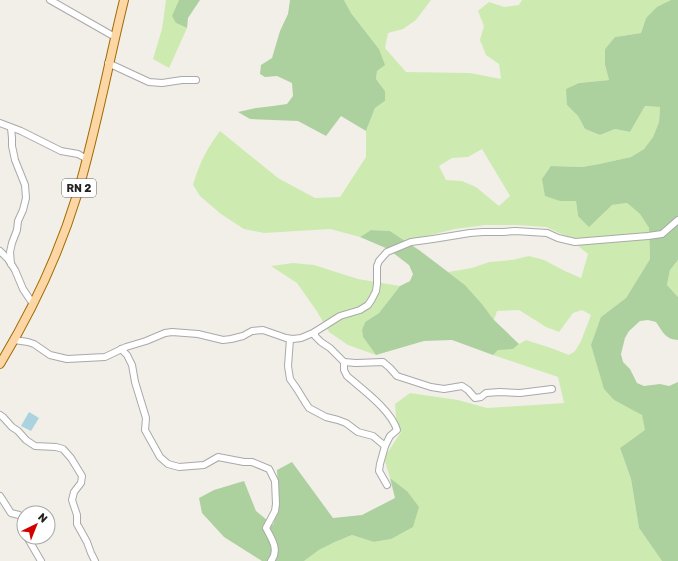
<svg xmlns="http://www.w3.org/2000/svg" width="678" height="561" viewBox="0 0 678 561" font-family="Rubik,sans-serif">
	<rect width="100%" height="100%" fill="#f2efe9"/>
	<g fill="#cdebb0" fill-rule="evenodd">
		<polygon points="166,0 179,0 176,23 187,28 169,68 153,59 162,29"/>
		<path d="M344 0H431L416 20 403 29 388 33 385 48 406 72 470 73 501 79 499 64 486 55 480 40 484 26 478 11 489 2 504 7 519 5 522 0H671L646 18 641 33 615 37 605 49V65L609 80 579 83 567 105 578 116 585 129 600 135 615 129 630 132 645 106 660 107 659 122 653 137 644 149 631 157 599 164 582 167 552 166 560 201H576L578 216 612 205 627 203 640 214 649 228 650 259 626 298 601 317 614 400 642 414 646 430 620 448 631 479 639 528 662 561H304L319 550 335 542 352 535 375 542 391 539 407 491 390 478 384 458 401 432 396 418 395 404 410 393 458 400 487 408 564 403 558 377 493 355 498 349H513L519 344 526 340 551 348 569 355 575 351 581 341 591 315 582 310 573 313 559 332 546 327 519 310 497 311 494 320 482 304 465 285 448 272 472 268 489 262 512 260 529 256 544 260 565 271 581 278 588 254 566 236 546 227 518 225H485L455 229 423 237 404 240 390 231 371 230 360 237 330 229 264 233 244 229 221 214 200 196 193 185C200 162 206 150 220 131L278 178 315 198 340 197 366 157V131L375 108 385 101V91L376 79 379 49 351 13ZM482 149 510 196 499 206 476 187 462 181 446 180 439 166 452 158 468 157Z"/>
		<polygon points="678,260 678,297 667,285 670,270"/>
		<polygon points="293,263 314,265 358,279 400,286 379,313 365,322 362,330 363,337 376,355 348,345 329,332 316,310 297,283 271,266"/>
	</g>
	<g fill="#add19e">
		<polygon points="179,0 200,0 188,18 187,28 176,23 172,16"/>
		<polygon points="290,0 344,0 351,13 379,49 385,65 377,71 376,79 385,91 385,101 375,108 366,131 341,116 326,136 298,121 250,119 238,112 256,108 273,106 287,104 293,96 292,83 277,76 265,77 260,74 261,65 272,58 280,31 288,14"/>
		<path d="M671 0H678V260L670 270 667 285 678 297V340C666 340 662 331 656 322L648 320 640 321 629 331 625 338 621 354 623 362 630 369 637 383 644 386 660 384 669 386 678 382V561H662L639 528 631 479 620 448 645 430 642 415 614 400 604 389 591 345 601 317 626 298 650 259 649 228 640 214 627 203 612 205 589 227 578 216 576 201H560L545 196 542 179 551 166 582 167 599 164 631 157 644 149 653 137 659 122 660 107 645 106 630 132 615 129 600 135 585 129 578 116 567 105 566 89 579 83 609 80 605 65V49L615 37 641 33 646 18 657 7Z"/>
		<polygon points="371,230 390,231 419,250 448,272 465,285 482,304 494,320 519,344 513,349 498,350 493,355 452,340 424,341 376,355 363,337 362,330 365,322 379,313 400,286 410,281 413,274 409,265 388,249 360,237"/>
		<polygon points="292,462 333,518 362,515 395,498 390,478 407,491 419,507 413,527 391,539 374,542 352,535 335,542 319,550 304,561 262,561 224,537 202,513 199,498 214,490 244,481 256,511 273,525 279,505 277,470"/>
	</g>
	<polygon fill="#aad3df" points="29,412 39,418 31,431 21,426"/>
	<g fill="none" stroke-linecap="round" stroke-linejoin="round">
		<defs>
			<g id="minor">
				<polyline points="50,0 115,37"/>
				<polyline points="108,63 149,82 162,83 182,80 196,80"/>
				<polyline points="0,123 21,131 61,151 78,154 87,159"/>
				<polyline points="11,128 12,138 12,146 15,160 25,185 26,198 23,210 18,221 17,230 12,243 10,252 11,264"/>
				<polyline points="0,251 8,259 15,270 23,289 33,304"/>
				<polyline points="315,332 315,336 321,342 330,348 344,362 356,363 383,362 390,368 397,376 431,387 444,389 462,386 468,390 475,398 481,397 486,393 500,392 520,393 552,389"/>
				<polyline points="290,339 288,366 290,379 297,389 305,402 309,408 326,417 338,420 346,423 358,432 373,436 385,446"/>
				<polyline points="14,340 28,342 34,344 50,355 67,359 105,357 126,347 146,341 165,333 172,332 198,334 223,340 231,339 243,336 252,331 263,330 286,338 293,339 301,338 313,333 340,316 360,310 368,305 372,299 376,291 377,284 377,266 379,261 387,252 411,242 433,239 470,233 483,232 503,232 515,231 547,233 558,238 575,242 648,236 662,234 678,220"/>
				<path d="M121 349 127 355 132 365 135 382 146 418 145 430 160 457 168 464 179 467 204 465 218 457 244 462H252L269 469 275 481 276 504 275 511 266 528C271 538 280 550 271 561"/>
				<path d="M344 362V370L347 376C362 389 391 410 397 430L390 436 385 446 380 464 379 471 387 485"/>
				<polyline points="0,415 3,417 12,427 18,431 26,440 35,446 56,447 63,449 71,458 82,476 81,483 74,492 72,500 77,515 77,524 87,542 91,553 95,561"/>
				<polyline points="0,496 11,513 19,515 24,519"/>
				<polyline points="24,524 22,530 24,533"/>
				<polyline points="27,537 41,561"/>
			</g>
			<path id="major" d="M0 364C32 311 59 254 77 195 96 131 108 65 124 0"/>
		</defs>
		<use href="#minor" stroke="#a9a9a9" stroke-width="8"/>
		<use href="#major" stroke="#a06b00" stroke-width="10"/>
		<use href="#minor" stroke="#fff" stroke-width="6"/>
		<use href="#major" stroke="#fcd6a4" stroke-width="8"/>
	</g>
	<g text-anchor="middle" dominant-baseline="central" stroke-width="3.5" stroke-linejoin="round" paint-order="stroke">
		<rect fill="#fff" stroke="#646464" stroke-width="1" x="62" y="179" width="34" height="18" rx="3"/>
		<g font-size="11" font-weight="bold" fill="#222">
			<text x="79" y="188">RN 2</text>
		</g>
	</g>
	<g transform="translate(36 525) rotate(43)"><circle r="19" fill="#ffffff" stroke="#a7a7a7"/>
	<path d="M0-3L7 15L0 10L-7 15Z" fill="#d40000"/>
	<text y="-6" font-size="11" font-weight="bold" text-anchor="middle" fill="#222222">N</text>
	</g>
</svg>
